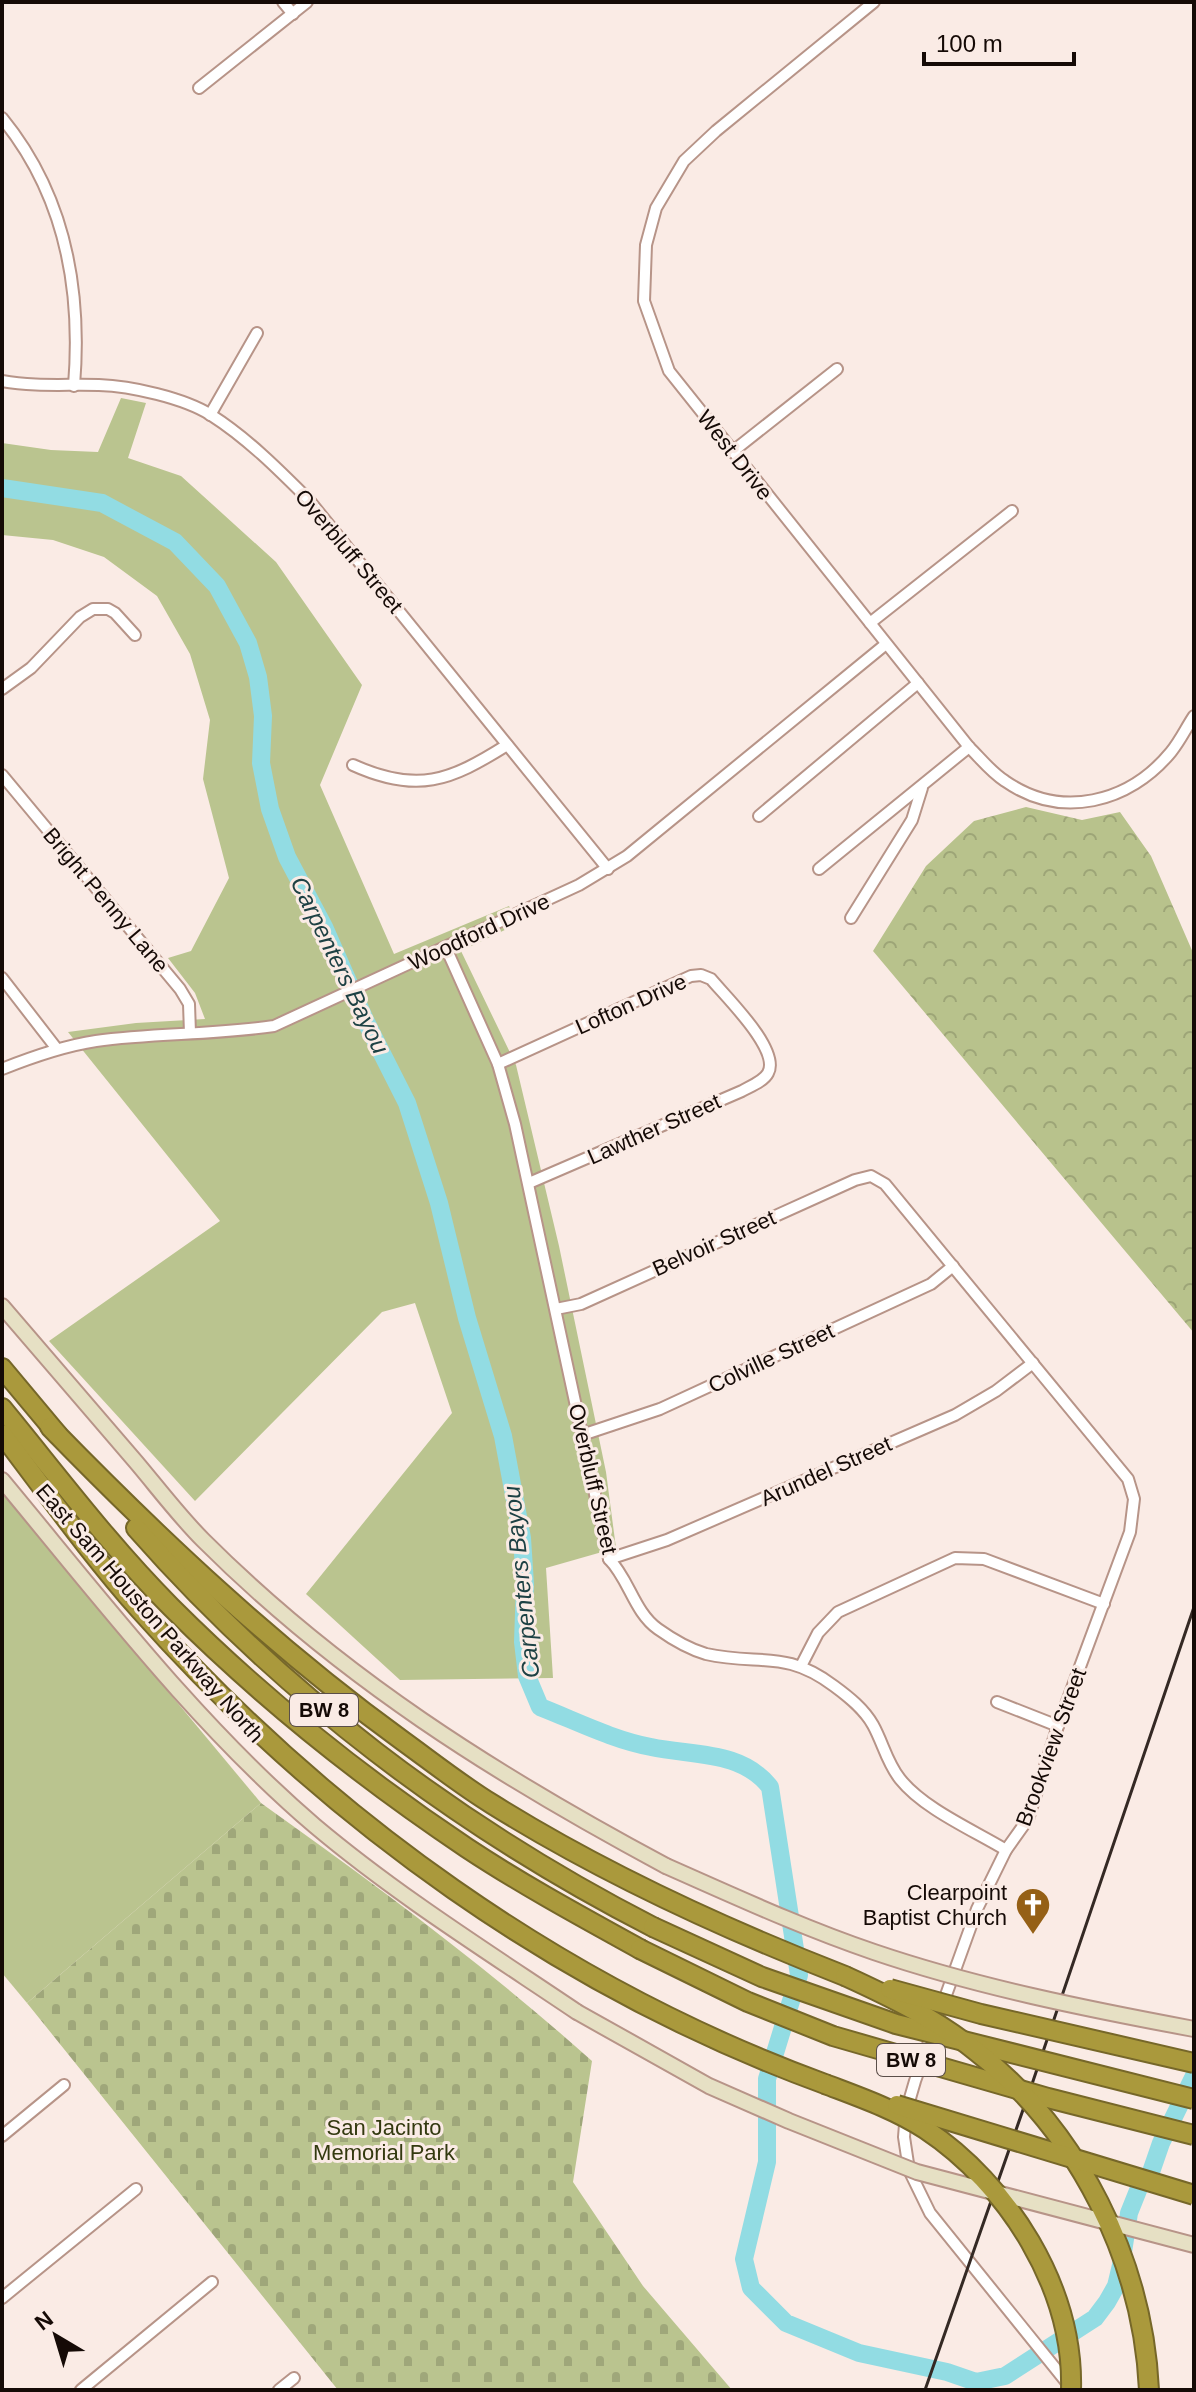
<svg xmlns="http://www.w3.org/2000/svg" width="1196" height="2392" viewBox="0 0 1196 2392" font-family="Helvetica,sans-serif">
	<defs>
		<pattern id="forest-crowns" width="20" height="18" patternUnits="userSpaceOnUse" patternTransform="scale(2)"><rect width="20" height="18" fill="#b8c28c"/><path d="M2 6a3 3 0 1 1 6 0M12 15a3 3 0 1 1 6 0" fill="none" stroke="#9da577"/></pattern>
		<pattern id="cemetery-stones" width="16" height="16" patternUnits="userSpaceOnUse" patternTransform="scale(2)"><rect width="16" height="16" fill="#bac48f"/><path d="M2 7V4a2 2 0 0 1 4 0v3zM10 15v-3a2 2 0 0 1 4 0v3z" fill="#9fa77a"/></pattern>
	</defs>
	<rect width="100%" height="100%" fill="#faebe5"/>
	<g fill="#bac48f">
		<polygon points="121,398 146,403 128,458 181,476 276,562 362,685 320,785 394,954 509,906 517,924 461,951 516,1065 559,1246 606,1472 616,1548 546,1568 553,1678 400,1680 306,1594 452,1413 415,1303 382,1312 195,1501 49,1341 220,1221 68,1032 136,1023 205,1019 195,993 168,958 191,951 229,878 203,779 210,720 190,654 157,596 104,557 53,540 2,535 2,443 51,450 98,452"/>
		<polygon points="2,1492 261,1803 27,2003 2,1973"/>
	</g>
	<polygon fill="url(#forest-crowns)" points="1026,807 1082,820 1120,812 1151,856 1194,955 1194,1333 873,951 926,866 974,821"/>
	<path fill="url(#cemetery-stones)" d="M261 1803C375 1884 488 1968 592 2061L573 2182 643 2286 732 2390H338L27 2003Z"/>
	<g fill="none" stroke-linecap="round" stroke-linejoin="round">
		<path stroke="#92dce3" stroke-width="18" d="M2 488 102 503 175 542 217 586 248 643 258 677 263 716 261 763 270 809 287 857 324 927 365 1020 407 1103 439 1203 467 1318 503 1436 522 1538 525 1584 523 1642 527 1676 540 1707C576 1721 613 1740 651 1747 693 1756 741 1750 770 1787L799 1975 767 2079V2162L744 2259 751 2288 786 2323 859 2353 947 2372 976 2382 1005 2376 1095 2318 1107 2302 1116 2286 1121 2265 1129 2213 1139 2188 1151 2172 1161 2143 1194 2076"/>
		<defs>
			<g id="minor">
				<polyline points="283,2 293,14"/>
				<path d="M874 2 716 131 684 161 656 208 646 245 644 301 669 371 969 747C981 759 991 772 1005 781 1061 820 1129 803 1171 752 1180 741 1186 728 1194 716"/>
				<polyline points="199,88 307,2"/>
				<path d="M2 118C65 195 82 289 74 386"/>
				<path d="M2 381C35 387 66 384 99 385 131 386 184 398 211 415 247 438 278 469 308 499L608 869"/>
				<polyline points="210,415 257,333"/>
				<polyline points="732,452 837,369"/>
				<polyline points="870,623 1012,511"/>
				<polyline points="2,689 31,668 80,617 93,609 108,609 115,613 135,635"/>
				<path d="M353 765C417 794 450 781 507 745"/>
				<polyline points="2,775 180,989 189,1004 190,1033"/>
				<polyline points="759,816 918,683"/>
				<polyline points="819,869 969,747"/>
				<polyline points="851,918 912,820 922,788"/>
				<path d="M446 948 498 1064 515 1124 609 1559C629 1579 634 1612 658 1629 672 1639 689 1649 706 1654 759 1666 785 1649 834 1686 849 1697 864 1709 873 1725 883 1743 887 1763 900 1779 924 1809 973 1830 1006 1850"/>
				<polyline points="2,978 57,1049"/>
				<path d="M498 1064 691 976 701 975 711 979C725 996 781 1050 768 1073 764 1081 751 1086 742 1091L529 1183"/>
				<path d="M2 1069C32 1057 63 1046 96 1041 155 1033 215 1035 274 1026L579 885 627 856 886 644"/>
				<polyline points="556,1309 581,1304 855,1180 871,1176 885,1184 1128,1479 1134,1499 1130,1532 1058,1726 1028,1819 1006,1850 977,1909 915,2081 906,2112 904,2137 909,2170 930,2213 1068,2384"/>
				<polyline points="582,1435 660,1409 931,1284 953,1266"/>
				<polyline points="609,1559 667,1540 955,1415 996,1391 1033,1363"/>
				<polyline points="801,1666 818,1633 838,1612 955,1558 984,1559 1104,1604"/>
				<polyline points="997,1702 1058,1726"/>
				<polyline points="2,2136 64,2085"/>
				<polyline points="2,2298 136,2189"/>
				<polyline points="81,2390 212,2282"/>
				<polyline points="279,2390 294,2378"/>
			</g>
			<g id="secondary">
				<path d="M2 1306C47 1358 91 1410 136 1462 158 1488 179 1516 203 1540 340 1677 496 1775 666 1866"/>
				<path d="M2 1480C101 1599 197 1725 315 1826 397 1895 488 1952 577 2012"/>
			</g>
			<g id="motorway">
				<polyline points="2,1368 58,1435"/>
				<path d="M2 1408C57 1475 110 1546 171 1607 261 1697 361 1777 467 1848 523 1885 582 1917 640 1949"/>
				<path d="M50 1427C160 1540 275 1648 403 1741 432 1762 461 1785 492 1804 604 1874 722 1928 845 1976"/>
				<path d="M2 1434C47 1493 91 1555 140 1610 326 1819 562 1988 825 2084"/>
				<path d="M136 1528C281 1693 458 1827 653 1927"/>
			</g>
		</defs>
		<use href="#minor" stroke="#b79488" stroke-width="14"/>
		<use href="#secondary" stroke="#b79488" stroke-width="18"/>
		<use href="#motorway" stroke="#766729" stroke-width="22"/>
		<use href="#minor" stroke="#fff" stroke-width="10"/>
		<use href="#secondary" stroke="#e6e0c4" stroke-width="14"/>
		<use href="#motorway" stroke="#aa993c" stroke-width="18"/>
		<polyline stroke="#342924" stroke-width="3" points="925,2390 1031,2087 1194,1607"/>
		<defs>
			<g id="secondary-bridge">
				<path d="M666 1866C734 1896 803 1928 874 1952 977 1987 1087 2009 1194 2029"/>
				<polyline points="577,2012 709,2086 789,2121 917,2172 1194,2245"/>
			</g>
			<g id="motorway-bridge">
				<polyline points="653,1927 762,1977 896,2024 1194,2099"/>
				<polyline points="640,1949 748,2002 833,2036 1048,2098 1194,2135"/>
				<path d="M845 1976C891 1997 938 2020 977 2052 1079 2132 1143 2261 1149 2390"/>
				<polyline points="890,1989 981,2014 1194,2063"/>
				<path d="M825 2084C859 2097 894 2109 925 2129 1008 2184 1074 2288 1071 2390"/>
				<polyline points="897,2105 1194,2195"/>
			</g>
		</defs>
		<use href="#secondary-bridge" stroke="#b79488" stroke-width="18" stroke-linecap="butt"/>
		<use href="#motorway-bridge" stroke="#766729" stroke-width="22" stroke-linecap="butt"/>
		<use href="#secondary-bridge" stroke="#e6e0c4" stroke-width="14"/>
		<use href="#motorway-bridge" stroke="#aa993c" stroke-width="18"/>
	</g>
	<defs>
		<symbol id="church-pin" viewBox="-11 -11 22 30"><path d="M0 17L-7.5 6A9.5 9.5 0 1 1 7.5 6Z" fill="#956016" stroke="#faebe5"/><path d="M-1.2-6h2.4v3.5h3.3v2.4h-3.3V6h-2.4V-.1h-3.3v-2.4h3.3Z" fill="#fff"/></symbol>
	</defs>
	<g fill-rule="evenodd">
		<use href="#church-pin" x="1013" y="1885" width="40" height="54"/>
	</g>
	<g text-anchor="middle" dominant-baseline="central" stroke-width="6" stroke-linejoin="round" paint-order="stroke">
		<g fill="#faebe5" stroke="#5a4e49" stroke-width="2">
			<rect x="290" y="1694" width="68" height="32" rx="6"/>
			<rect x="877" y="2044" width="68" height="32" rx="6"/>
		</g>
		<g font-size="20" font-weight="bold" fill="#150a06">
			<text x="324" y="1710">BW 8</text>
			<text x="911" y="2060">BW 8</text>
		</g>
		<g font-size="22" fill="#150a06" stroke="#faebe5">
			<text transform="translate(735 455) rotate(52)">West Drive</text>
			<text transform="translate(349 551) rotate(50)">Overbluff Street</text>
			<text transform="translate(106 900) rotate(50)">Bright Penny Lane</text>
			<text transform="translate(479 932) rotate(-25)">Woodford Drive</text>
			<text transform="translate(631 1004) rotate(-24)">Lofton Drive</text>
			<text transform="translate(654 1129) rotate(-24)">Lawther Street</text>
			<text transform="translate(714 1243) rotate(-24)">Belvoir Street</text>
			<text transform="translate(771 1358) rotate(-25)">Colville Street</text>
			<text transform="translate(826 1471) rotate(-24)">Arundel Street</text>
			<text transform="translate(593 1479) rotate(77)">Overbluff Street</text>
			<text transform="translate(150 1613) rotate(49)">East Sam Houston Parkway North</text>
			<text transform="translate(1051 1747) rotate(-70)">Brookview Street</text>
		</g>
		<g font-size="22" fill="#150a06" stroke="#faebe5" text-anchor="end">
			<text x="1007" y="1892">Clearpoint<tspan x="1007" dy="25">Baptist Church</tspan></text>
		</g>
		<g font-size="22" fill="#33390f" stroke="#faebe5">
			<text x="384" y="2127">San Jacinto<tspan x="384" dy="25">Memorial Park</tspan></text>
		</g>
		<g font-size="24" font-style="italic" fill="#1d4144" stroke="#faebe5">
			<text transform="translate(340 965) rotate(64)">Carpenters Bayou</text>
			<text transform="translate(521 1582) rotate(-96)">Carpenters Bayou</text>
		</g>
	</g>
	<rect width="1196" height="2392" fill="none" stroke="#150a06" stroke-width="8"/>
	<g transform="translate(56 2336) rotate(322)" stroke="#faebe5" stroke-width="6" paint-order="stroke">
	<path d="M0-6L14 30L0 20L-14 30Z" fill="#150a06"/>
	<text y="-12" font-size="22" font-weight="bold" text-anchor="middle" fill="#150a06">N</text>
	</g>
	<path d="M924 52v12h150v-12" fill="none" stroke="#150a06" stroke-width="4"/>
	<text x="936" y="52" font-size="24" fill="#150a06" stroke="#faebe5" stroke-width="6" paint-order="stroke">100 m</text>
</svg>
